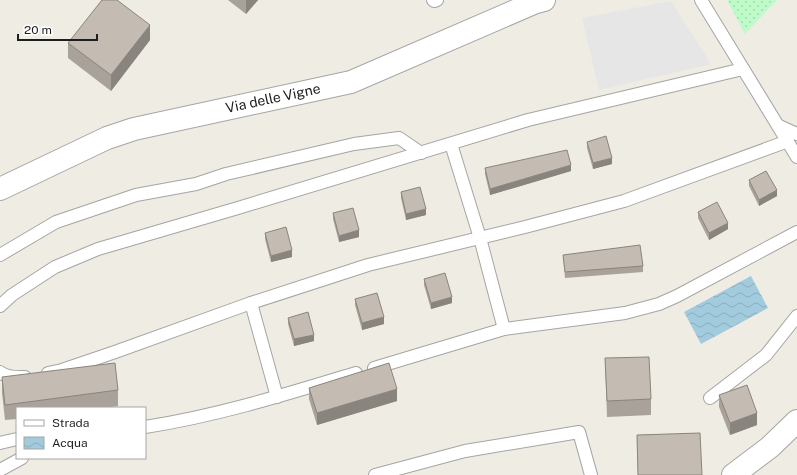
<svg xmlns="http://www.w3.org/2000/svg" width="797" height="475" viewBox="0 0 797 475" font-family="'Public Sans',sans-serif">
	<defs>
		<pattern id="park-dots" width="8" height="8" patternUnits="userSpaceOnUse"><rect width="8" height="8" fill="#bffac9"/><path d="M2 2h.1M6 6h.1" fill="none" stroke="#a4d6ac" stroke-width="1.8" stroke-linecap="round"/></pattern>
		<pattern id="water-waves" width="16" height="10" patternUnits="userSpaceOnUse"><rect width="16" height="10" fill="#a2cbde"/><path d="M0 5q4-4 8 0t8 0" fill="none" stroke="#8baebe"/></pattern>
	</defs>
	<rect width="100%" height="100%" fill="#efece3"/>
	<polygon fill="url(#park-dots)" points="727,0 777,0 745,34"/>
	<polygon fill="#e6e6e6" points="671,1 711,64 599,90 582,18"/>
	<polygon fill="url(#water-waves)" points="751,276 768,308 701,344 684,312"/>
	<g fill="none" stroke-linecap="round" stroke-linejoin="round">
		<defs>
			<g id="service">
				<polyline points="433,0 434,1 437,0"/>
				<polyline points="701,0 797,157"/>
				<polyline points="779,126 797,134"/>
				<polyline points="451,144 480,238 504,329"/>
				<polyline points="0,255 56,222 136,195 196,184 226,174 354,144 399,138 421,153"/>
				<polyline points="251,303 368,265 525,227 624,201 788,141"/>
				<polyline points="0,306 12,295 55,267 98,249 238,208 528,120 743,69"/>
				<polyline points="374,368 504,329 625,313 659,304 677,296 797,232"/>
				<path d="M0 372C7 378 17 377 25 377"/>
				<polyline points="48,373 62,370 115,352 251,303 277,397"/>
				<polyline points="710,398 766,355 797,316"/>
				<path d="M145 427C217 416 287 394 356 373"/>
				<polyline points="0,443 17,439"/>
				<polyline points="0,470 22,458"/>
				<polyline points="375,475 465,451 579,432 591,475"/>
			</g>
			<polyline id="minor" points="733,475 770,447 797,421"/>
			<polyline id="tertiary" points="0,189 107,138 134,129 351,82 536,2 544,0"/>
		</defs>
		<use href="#service" stroke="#a5a5a5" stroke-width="14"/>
		<use href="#minor" stroke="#a5a5a5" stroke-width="24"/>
		<use href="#tertiary" stroke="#a5a5a5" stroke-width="24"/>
		<use href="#service" stroke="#fff" stroke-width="12"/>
		<use href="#minor" stroke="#fff" stroke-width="22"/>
		<use href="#tertiary" stroke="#fff" stroke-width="22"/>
	</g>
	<g fill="#a9a29a">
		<polygon points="228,0 258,0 246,14"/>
		<polygon points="150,40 111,91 68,58 68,43"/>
		<polygon points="587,142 612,164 593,169 587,148"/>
		<polygon points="485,168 571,171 490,195 485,174"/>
		<polygon points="749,180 777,196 759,206 749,186"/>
		<polygon points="401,192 426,215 406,220 401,198"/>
		<polygon points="698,212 728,229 709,240 698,218"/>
		<polygon points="333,213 359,237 339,242 333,219"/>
		<polygon points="265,233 292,257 271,262 265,239"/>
		<polygon points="563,255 643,266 643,272 565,278"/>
		<polygon points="424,279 452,303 431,309 424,285"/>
		<polygon points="355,299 384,324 362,330 355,305"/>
		<polygon points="288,318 314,341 294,346 288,324"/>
		<polygon points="605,358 651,399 651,415 607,417"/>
		<polygon points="2,377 118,390 118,406 103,408 17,408 17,419 5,420 2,393"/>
		<polygon points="309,388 397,401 317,425 309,399"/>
		<polygon points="719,395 757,425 730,435 719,407"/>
		<polygon points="637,435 702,475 638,475"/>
	</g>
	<g fill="#89847d">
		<polygon points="246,0 258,0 246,14"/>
		<polygon points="150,25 150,40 111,91 111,75"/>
		<polygon points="612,158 612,164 593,169 593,163"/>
		<polygon points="571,165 571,171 490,195 490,189"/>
		<polygon points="777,190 777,196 759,206 759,200"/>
		<polygon points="426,209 426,215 406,220 406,214"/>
		<polygon points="728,223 728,229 709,240 709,233"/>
		<polygon points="359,230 359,237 339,242 339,236"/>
		<polygon points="292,250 292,257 271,262 271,256"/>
		<polygon points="452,297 452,303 431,309 431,303"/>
		<polygon points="384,317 384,324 362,330 362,323"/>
		<polygon points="314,335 314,341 294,346 294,339"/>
		<polygon points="397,389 397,401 317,425 317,413"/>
		<polygon points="757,413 757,425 730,435 730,423"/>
	</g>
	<g fill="#c4bcb3" stroke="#89847d">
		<polygon points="102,0 117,0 150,25 111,75 68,43"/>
		<polygon points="606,136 612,158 593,163 587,142"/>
		<polygon points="567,150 571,165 490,189 485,168"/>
		<polygon points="766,171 777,190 759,200 749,180"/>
		<polygon points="420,187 426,209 406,214 401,192"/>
		<polygon points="717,202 728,223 709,233 698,212"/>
		<polygon points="353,208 359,230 339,236 333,213"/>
		<polygon points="286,227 292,250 271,256 265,233"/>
		<polygon points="640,245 643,266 565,272 563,255"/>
		<polygon points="445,273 452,297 431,303 424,279"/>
		<polygon points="377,293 384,317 362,323 355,299"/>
		<polygon points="308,312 314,335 294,339 288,318"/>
		<polygon points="649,357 651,399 607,401 605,358"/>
		<polygon points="115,363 118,390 5,405 2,377"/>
		<polygon points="389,363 397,389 317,413 309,388"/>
		<polygon points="747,385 757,413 730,423 719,395"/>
		<polygon points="700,433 702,475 638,475 637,435"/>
	</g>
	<g text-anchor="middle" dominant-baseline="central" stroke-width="3.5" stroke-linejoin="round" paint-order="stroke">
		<g font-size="14" fill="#1e1e1e" stroke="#fff">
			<text transform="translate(273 98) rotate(-12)">Via delle Vigne</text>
		</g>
	</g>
	<rect x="16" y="407" width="130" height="52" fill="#ffffff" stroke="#a5a5a5"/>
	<rect x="24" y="420" width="20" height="6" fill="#ffffff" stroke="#a5a5a5"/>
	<text x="52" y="427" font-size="12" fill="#1e1e1e">Strada</text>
	<rect x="24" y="437" width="20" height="12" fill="url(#water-waves)" stroke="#a5a5a5"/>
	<text x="52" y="447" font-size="12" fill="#1e1e1e">Acqua</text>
	<path d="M18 34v6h79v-6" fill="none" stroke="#1e1e1e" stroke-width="2"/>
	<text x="24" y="34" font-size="12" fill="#1e1e1e" stroke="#ffffff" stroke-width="3" paint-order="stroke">20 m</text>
</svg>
